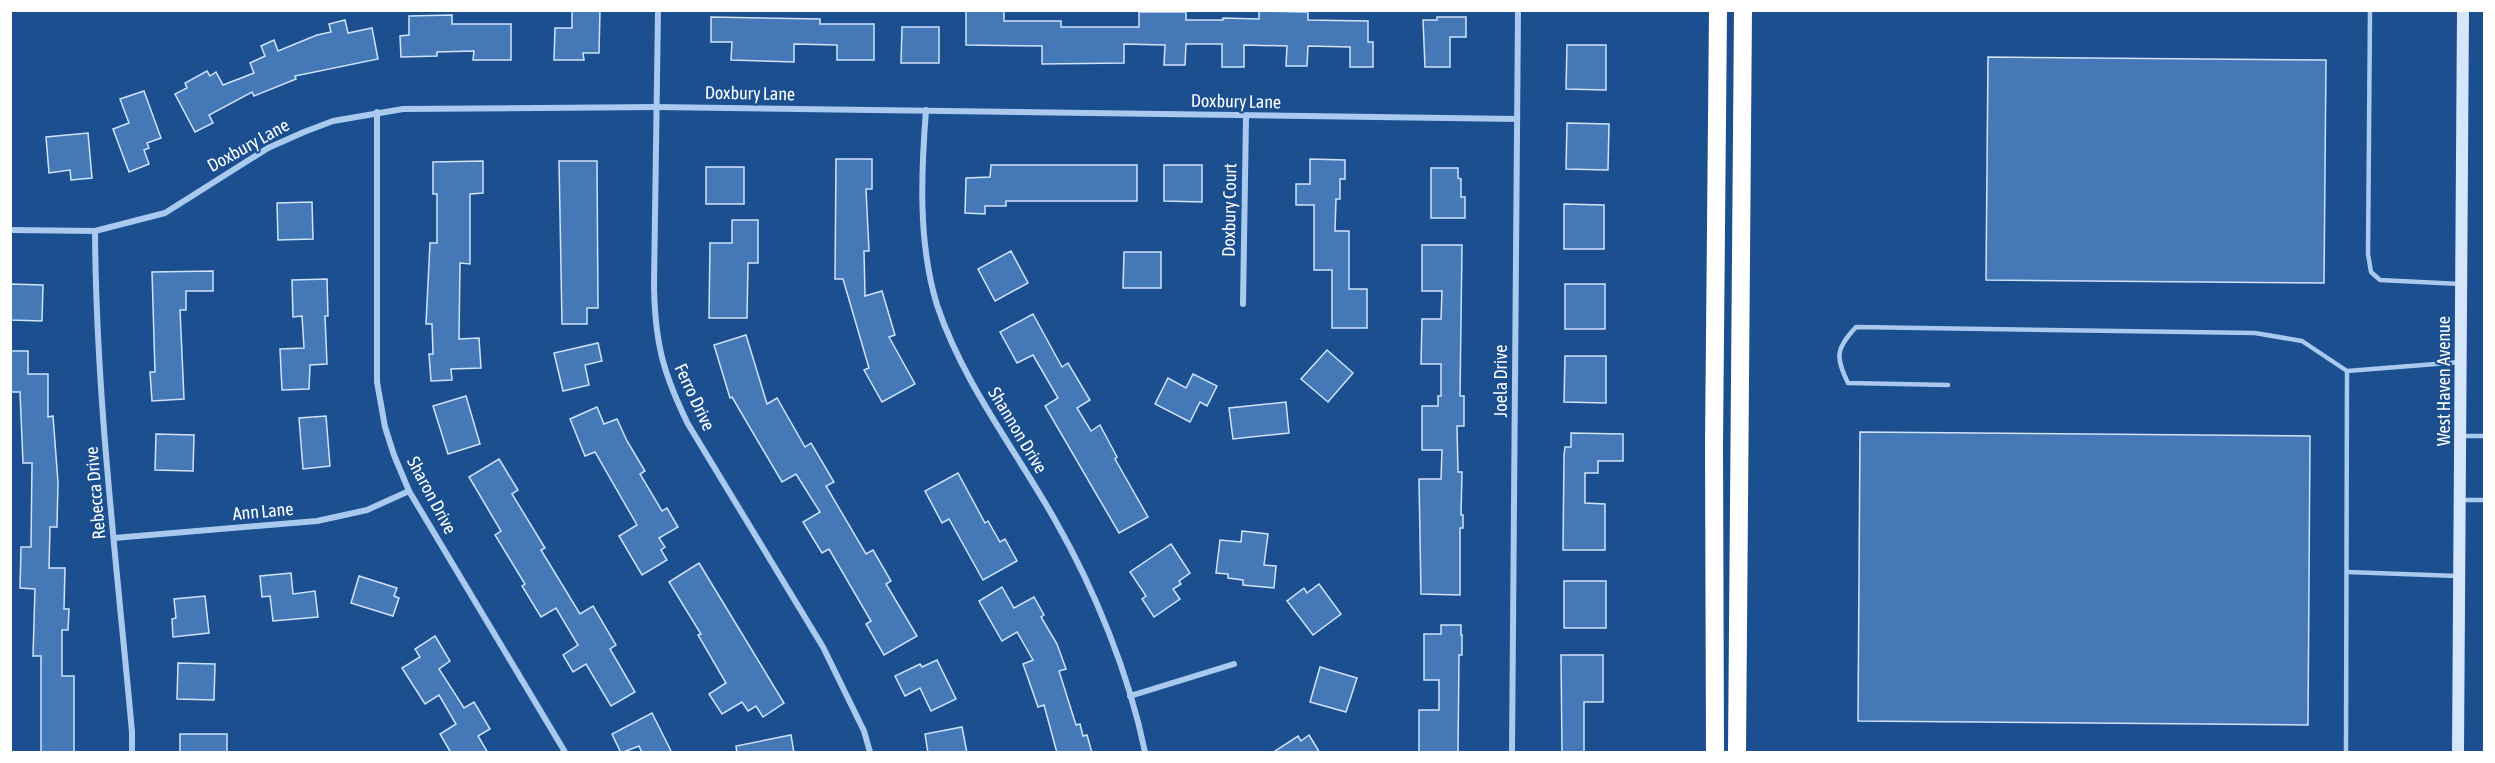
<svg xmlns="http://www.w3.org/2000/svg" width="2495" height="763" viewBox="0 0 2495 763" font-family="'Asap Condensed',sans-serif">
	<rect width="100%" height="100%" fill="#1b4f8f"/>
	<g fill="#4478b7" stroke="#cfe3fa" stroke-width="1.5">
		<polygon points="572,10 600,10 599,53 583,53 584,60 554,60 555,28 572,28"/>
		<polygon points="966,10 1004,10 1004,21 1061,21 1061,27 1139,27 1139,12 1186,12 1186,20 1223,20 1223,18 1259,19 1259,11 1308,12 1308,20 1368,21 1368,42 1373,42 1373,67 1350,67 1350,47 1308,46 1307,66 1286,66 1287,46 1244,45 1244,67 1222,67 1222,44 1186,44 1185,65 1164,65 1165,45 1124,44 1124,63 1042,64 1042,46 966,45"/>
		<polygon points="452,15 452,24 511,24 511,60 473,60 474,51 437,52 437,56 401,57 400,36 409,35 409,16"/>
		<polygon points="711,17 820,19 820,24 874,24 874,60 837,60 837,45 794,44 794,62 731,60 732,42 711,42"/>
		<polygon points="1437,17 1466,17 1466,37 1450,37 1450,67 1425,67 1423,20 1437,20"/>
		<polygon points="345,20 348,33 372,28 378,59 295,76 296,79 254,96 252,92 209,115 213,123 195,132 175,94 187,88 185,83 207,71 210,76 216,72 223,85 254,73 250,63 265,56 261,46 274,40 278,51 317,35 331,32 329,24"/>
		<polygon points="902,27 939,27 939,63 901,63"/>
		<polygon points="1567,45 1606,45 1606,90 1566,89"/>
		<polygon points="1988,57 2326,60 2324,283 1986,280"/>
		<polygon points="144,91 161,138 147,143 149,148 144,150 149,164 129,172 113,129 129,123 120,99"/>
		<polygon points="1567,123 1609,124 1608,170 1566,169"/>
		<polygon points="88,133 92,178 71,180 70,170 49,173 46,137"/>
		<polygon points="836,159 872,159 872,189 866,189 869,251 864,251 865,296 882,291 895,335 889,337 915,384 882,402 864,370 869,368 843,279 835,279"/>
		<polygon points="1310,159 1345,160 1345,179 1340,179 1340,199 1336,199 1335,231 1349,231 1349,289 1367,289 1367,328 1332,328 1332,270 1314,270 1314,205 1296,205 1296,184 1310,184"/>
		<polygon points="483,161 483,193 470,194 470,264 460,263 459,339 479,338 481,368 451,369 452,380 431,381 429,354 433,354 432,324 426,324 430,243 437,243 437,194 433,194 433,162"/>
		<polygon points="559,161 597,161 598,308 587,308 587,324 562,324"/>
		<polygon points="991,165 1137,165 1137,201 1006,201 1006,206 985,206 985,214 965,213 966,178 990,177"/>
		<polygon points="1164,165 1202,165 1202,202 1164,201"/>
		<rect x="706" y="167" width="38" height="37"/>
		<polygon points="1431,168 1458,168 1458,178 1461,179 1461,197 1465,197 1465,218 1431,218"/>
		<polygon points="312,202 313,239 278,240 277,203"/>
		<polygon points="1564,204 1604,205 1604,249 1564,249"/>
		<polygon points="732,220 758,220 758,263 748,263 747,318 709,318 710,243 732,243"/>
		<polygon points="1422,245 1462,245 1460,396 1464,396 1464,426 1457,426 1458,472 1462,472 1461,515 1463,515 1463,528 1460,528 1460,595 1421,594 1419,479 1441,479 1442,450 1422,450 1422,406 1438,406 1438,396 1441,396 1441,364 1421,364 1422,319 1441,319 1442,291 1422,291"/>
		<polygon points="1011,251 1028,283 995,301 978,269"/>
		<polygon points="1124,252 1161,252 1161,288 1123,288"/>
		<polygon points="213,271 213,291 186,291 186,310 180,310 184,399 152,401 150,372 155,372 152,272"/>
		<polygon points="327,279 328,316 325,316 327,364 310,365 309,389 282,390 280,349 304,348 302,316 293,317 292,280"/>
		<polygon points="10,284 43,285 42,321 10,320"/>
		<rect x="1565" y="284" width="40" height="45"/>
		<polygon points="1033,314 1062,367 1068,363 1090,400 1077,408 1091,431 1100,425 1117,457 1115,459 1148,517 1119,533 1045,406 1058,398 1033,355 1017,363 1000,332"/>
		<polygon points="746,335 767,404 777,398 805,447 811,443 834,482 826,486 866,554 873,550 891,581 886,584 917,636 884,655 866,624 871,621 829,549 822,553 803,522 820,512 796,474 782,482 732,397 730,398 714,345"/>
		<polygon points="598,343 602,361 585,365 589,385 563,391 554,353"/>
		<polygon points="1327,350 1353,373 1328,402 1301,379"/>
		<polygon points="10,351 28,351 28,374 48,374 48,417 53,416 58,482 57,527 50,527 49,568 65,568 64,609 69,609 68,630 62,630 62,676 74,676 74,753 41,753 41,656 33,656 35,589 20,588 21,547 31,547 32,463 23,463 20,392 10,392"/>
		<polygon points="1565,356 1606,356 1606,403 1564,402"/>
		<polygon points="1193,374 1217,386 1207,406 1200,402 1190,422 1155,404 1168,378 1186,388"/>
		<polygon points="466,396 480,444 448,454 433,406"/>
		<polygon points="1286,402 1289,433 1233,439 1229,408"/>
		<polygon points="597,407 604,424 617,419 627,441 645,471 640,474 662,511 667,508 678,527 659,538 665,547 661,550 667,560 642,575 619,536 637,525 595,452 585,456 570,419"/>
		<polygon points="326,416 330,466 303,469 299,418"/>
		<polygon points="1860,432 2310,436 2308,725 1858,721"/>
		<polygon points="1571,433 1623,434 1623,461 1598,461 1598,473 1585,473 1585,503 1605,504 1605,550 1563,550 1564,455 1565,447 1571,447"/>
		<polygon points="156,434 194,435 193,471 155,470"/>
		<polygon points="499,459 518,490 512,494 545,548 541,550 580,614 593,606 616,645 610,649 635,692 611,706 586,664 573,672 563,655 578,645 556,608 541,617 522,586 525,584 495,535 501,531 469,477"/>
		<polygon points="958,473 985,523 988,521 1000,542 1005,539 1017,561 983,580 949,519 942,523 925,491"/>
		<polygon points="1242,531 1268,534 1264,565 1276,566 1274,588 1243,585 1243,580 1228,578 1228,574 1216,573 1220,540 1241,542"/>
		<polygon points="1171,544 1190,573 1179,581 1181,584 1173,589 1180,599 1154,617 1142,599 1146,596 1130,572"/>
		<polygon points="699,563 784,703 763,717 756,706 748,711 742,702 722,714 709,694 726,683 698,635 701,634 669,582"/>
		<polygon points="291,573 293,594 315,591 318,617 273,621 270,596 262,597 260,576"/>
		<polygon points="359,576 397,588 394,596 399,598 393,616 351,603"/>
		<rect x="1564" y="581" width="42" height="47"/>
		<polygon points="1319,584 1341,614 1313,635 1287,601 1304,588 1307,593"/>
		<polygon points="1002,587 1014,608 1034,597 1044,615 1041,617 1057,644 1066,669 1059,671 1076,725 1080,724 1083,736 1087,735 1092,753 1057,753 1044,705 1038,707 1023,664 1033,660 1017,632 1002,641 979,601"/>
		<polygon points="205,596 209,633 173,637 172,619 176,618 174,599"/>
		<polygon points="1441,625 1461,625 1461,635 1462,635 1462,655 1459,655 1458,753 1419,753 1419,710 1439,710 1439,680 1424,680 1424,634 1441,634"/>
		<polygon points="435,636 450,661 439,669 464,708 474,702 490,729 478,736 488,753 451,753 440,734 456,724 439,695 425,704 402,668 420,657 415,649"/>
		<polygon points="1561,655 1603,655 1603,702 1584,702 1584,753 1562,753"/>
		<polygon points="937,660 956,699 931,711 920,688 905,696 895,676 920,664 922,667"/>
		<polygon points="178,663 215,664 214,700 177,699"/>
		<polygon points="1320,667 1357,678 1346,712 1310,702"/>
		<polygon points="652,713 672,753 642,753 639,746 621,753 612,734"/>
		<polygon points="962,727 967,753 928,753 925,734"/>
		<rect x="180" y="734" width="47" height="19"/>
		<polygon points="791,735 794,753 737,753 736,746"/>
		<polygon points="1309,735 1320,753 1272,753 1298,736 1301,741"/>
	</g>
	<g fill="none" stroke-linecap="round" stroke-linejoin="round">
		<g stroke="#a9c9ee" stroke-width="4.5">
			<polyline points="2370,10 2368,254 2371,272 2380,280 2460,284"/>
			<path d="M1948 385 1848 383C1835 356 1836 349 1856 327L2255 333 2302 341 2347 371"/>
			<polyline points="2461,436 2484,436"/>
			<polyline points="2461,500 2484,500"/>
			<polyline points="2347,572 2457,576"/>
			<polyline points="2346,752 2347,371 2461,362"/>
		</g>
		<g stroke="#a9c9ee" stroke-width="6">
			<path d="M658 10 654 286C655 343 663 373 688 424L823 647 864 731 870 752"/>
			<path d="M926 110C921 174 918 243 937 305 963 383 1015 449 1055 520 1095 590 1129 674 1145 752"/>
			<polyline points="377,112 377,382 385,427 394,455 409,491 565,752"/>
			<polyline points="10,230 95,231 165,213 268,148 304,132 333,121 403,109 656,107 1517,119"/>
			<path d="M95 231C96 398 117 565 132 732V752"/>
			<polyline points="1243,304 1246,117"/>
			<polyline points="114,538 317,521 367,510 409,491"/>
			<polyline points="1130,696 1234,664"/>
			<polyline points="1512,752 1518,10"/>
		</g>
		<polyline stroke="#d6e6fa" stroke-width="12" points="2458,752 2463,10"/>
		<g stroke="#fff" stroke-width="18">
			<polyline points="1715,752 1714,445 1718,10"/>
			<polyline points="1737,752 1743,10"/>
		</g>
	</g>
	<g text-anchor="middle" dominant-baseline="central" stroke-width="4.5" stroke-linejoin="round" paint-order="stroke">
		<g font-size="18" fill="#fff" stroke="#1b4f8f">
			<text transform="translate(750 93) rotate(1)">Doxbury Lane</text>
			<text transform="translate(1236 101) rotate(1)">Doxbury Lane</text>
			<text transform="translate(248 145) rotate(-29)">Doxbury Lane</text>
			<text transform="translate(1229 210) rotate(-89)">Doxbury Court</text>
			<text transform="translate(1500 381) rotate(-90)">Joela Drive</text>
			<text transform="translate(2443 381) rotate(-90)">West Haven Avenue</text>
			<text transform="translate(695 397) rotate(65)">Ferro Drive</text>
			<text transform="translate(1018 430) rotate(59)">Shannon Drive</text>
			<text transform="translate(95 493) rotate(-95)">Rebecca Drive</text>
			<text transform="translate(432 495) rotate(62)">Sharon Drive</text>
			<text transform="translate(263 511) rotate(-5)">Ann Lane</text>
		</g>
	</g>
	<rect width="2495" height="763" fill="none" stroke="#ffffff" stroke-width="24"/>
</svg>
